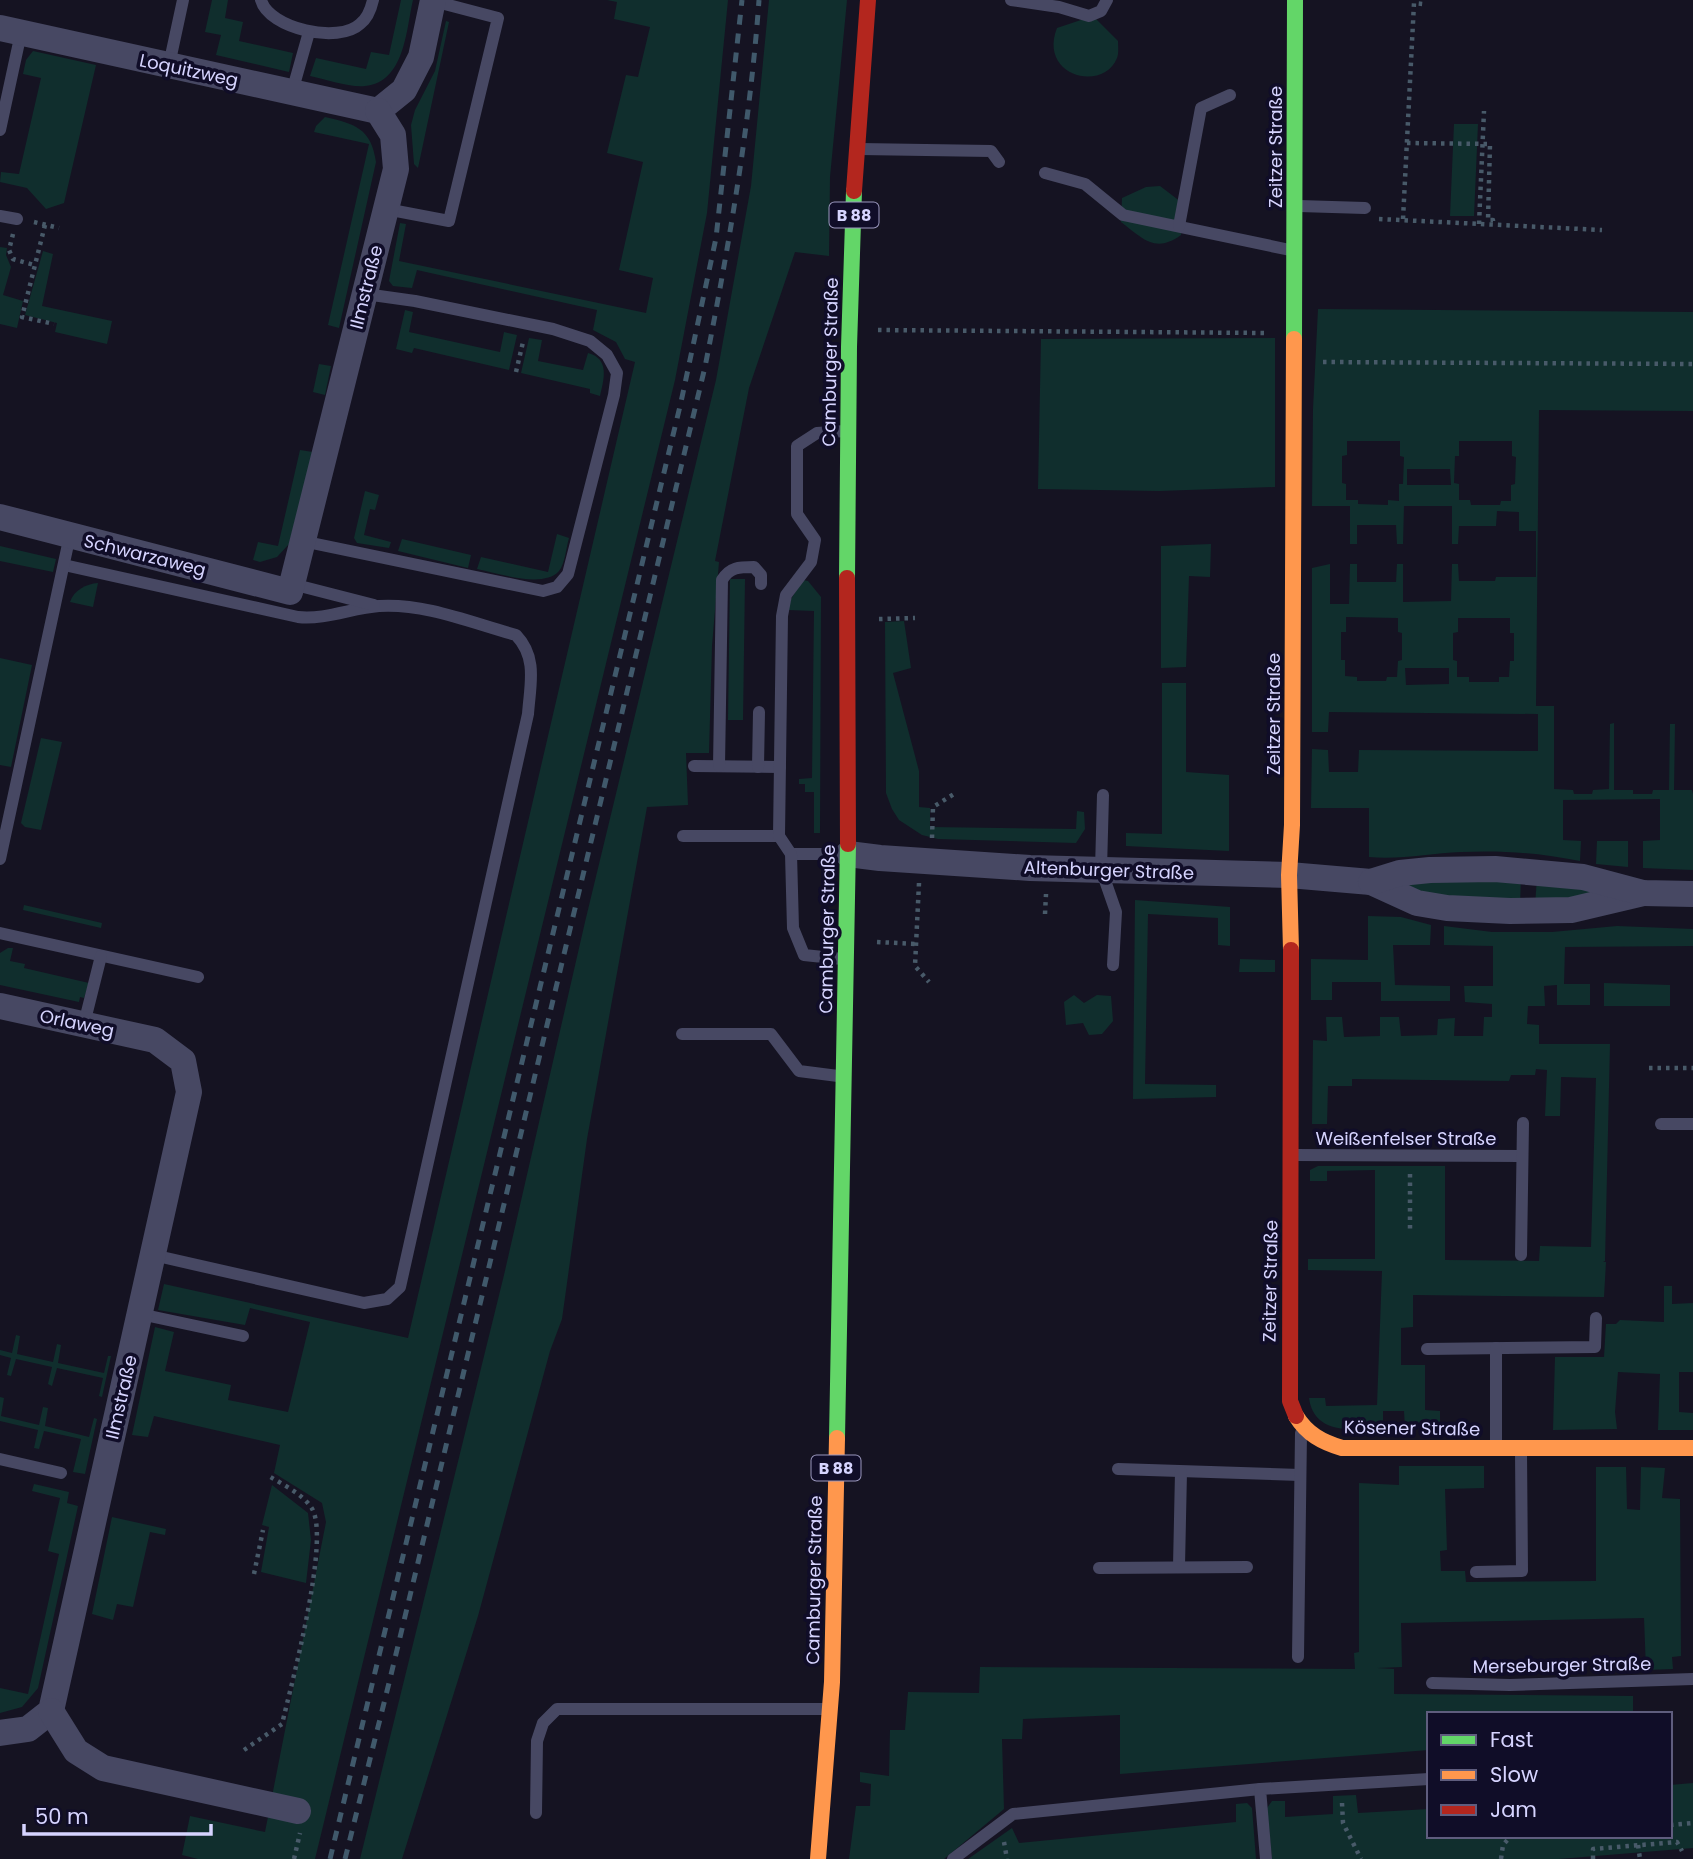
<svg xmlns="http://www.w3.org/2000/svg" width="1693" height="1859" viewBox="0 0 1693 1859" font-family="Poppins,sans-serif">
	<rect width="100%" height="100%" fill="#151322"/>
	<g fill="#102e2d" fill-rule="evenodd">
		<polygon points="212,0 228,0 225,18 243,22 239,41 293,53 289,72 216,55 221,35 205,32"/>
		<path d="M401 0H413C406 30 405 82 365 86 351 88 325 79 310 76L316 58 366 69 371 52 389 55Z"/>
		<polygon points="607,0 728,0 707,213 675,380 315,1859 198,1859 182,1855 190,1816 265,1832 326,1522 322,1503 274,1473 280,1445 154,1416 148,1437 132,1435 155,1327 174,1332 165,1371 231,1385 228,1400 288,1412 310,1322 250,1308 245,1325 158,1310 164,1284 408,1338 635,362 625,359 616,342 593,330 597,310 417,270 412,288 393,286 389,281 400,223 406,224 399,261 646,313 653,278 619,270 643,162 607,153 626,75 638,77 650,27 614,19 617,2"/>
		<polygon points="769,0 847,0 830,177 829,256 795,252 749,388 715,561 719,562 712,646 709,753 686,753 688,805 647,807 587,1139 562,1319 550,1351 478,1616 402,1859 360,1859 504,1275 585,922 716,380 751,186"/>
		<path d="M1096 19 1118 41C1118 46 1119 54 1117 58 1103 93 1038 76 1057 28L1081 20Z"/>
		<polygon points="446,21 449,22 418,168 414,164 411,125 415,110 435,71"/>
		<polygon points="33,51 96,65 64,203 46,209 27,188 0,182 1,172 19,174 41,78 23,74 26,60"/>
		<path d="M325 117C355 124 371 128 376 162L339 328 328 325 369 144 314 132 316 126Z"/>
		<polygon points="1454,124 1478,124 1474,216 1450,216"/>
		<path d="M1160 186 1181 202 1183 218 1181 235C1155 254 1142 238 1121 222L1122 198 1146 187Z"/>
		<polygon points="0,247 7,248 6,255 11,267 3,295 23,301 17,328 0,324"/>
		<polygon points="43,251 53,254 42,306 112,321 107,344 55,332 57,323 25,315"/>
		<path d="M1318 309 1693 312V411L1539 410 1536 706H1554V789L1573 790 1574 794H1592L1593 790 1609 789 1610 724 1614 723V790H1633V794H1652L1653 790H1669L1670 724H1675L1674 790H1692L1693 794V870L1643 868V841L1660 840V799L1563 800V840L1581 841 1580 861C1541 853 1502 850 1461 852 1431 853 1400 860 1369 857V808H1311L1312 749 1328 750 1329 772H1358L1359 750 1538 751V714L1329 712 1328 732H1312V568L1330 564V604H1349L1350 564H1357V582H1396L1397 564H1403V602L1451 601 1452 564H1458L1459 581H1495L1496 577H1536V531H1519V512L1497 511 1496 526H1459L1458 544H1452V506H1404L1403 544H1397L1396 525H1357V544H1350V506H1312L1313 409ZM1347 441H1400V456L1404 457 1403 484H1399V501L1388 500V505L1358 504V500H1346V484L1342 483V456L1347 455ZM1459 441H1512V456L1516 457 1515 484 1511 485V501H1501L1500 505H1471L1470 500H1459V484L1454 483 1455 456H1459ZM1407 469H1450L1451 485H1407ZM1346 617 1398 618V632L1402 633V660L1398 661 1397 677H1387L1386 681H1357V677L1345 676V660H1341V632H1346ZM1458 618H1510V633H1514V661H1510L1509 677H1499V682H1469V677H1457V661L1453 660V633L1458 632ZM1405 668H1449V684L1406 685Z"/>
		<polygon points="405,310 413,312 409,332 500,352 504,332 517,335 509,370 414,348 412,353 396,349"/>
		<path d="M529 338 542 340 538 361 583 370 588 353C610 359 604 379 600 396L590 393V389L521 373Z"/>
		<polygon points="1275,338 1275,487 1159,491 1038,489 1041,339"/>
		<polygon points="319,364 331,366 325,395 313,392"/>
		<polygon points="300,450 313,452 289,544 277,557 260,562 253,560 258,542 278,546"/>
		<polygon points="365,491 379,495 375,510 370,509 364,535 391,542 389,548 357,543 354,538"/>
		<path d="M557 534 569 538C566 548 565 564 559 571 543 589 498 573 477 569L481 557 548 572Z"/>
		<polygon points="402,539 471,555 468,568 398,551"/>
		<polygon points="1211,544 1210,577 1189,576 1186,667 1161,668 1161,546"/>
		<polygon points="0,546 56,559 53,572 0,561"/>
		<polygon points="730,579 745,579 743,720 728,720"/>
		<polygon points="803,580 808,581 821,597 820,833 814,833 814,792 805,792 805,784 799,784 799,779 812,778 814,611 788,610 791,599"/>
		<path d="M98 583 93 607 70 602C74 590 86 584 98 583Z"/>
		<polygon points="904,621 911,668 893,673 919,771 919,807 930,808 930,827 1076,829 1077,811 1084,812 1085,829 1076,843 938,839 922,835 899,820 892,809 886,793 885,622"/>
		<polygon points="0,658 32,665 11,767 0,765"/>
		<polygon points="1162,683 1186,683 1186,772 1229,775 1229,851 1126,846 1126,833 1162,834"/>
		<polygon points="41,738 62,742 41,830 25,827 21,823"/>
		<polygon points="1597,841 1628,841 1628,867 1596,864"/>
		<polygon points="1521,876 1520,906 1427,897 1402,883"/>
		<polygon points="1537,877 1598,892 1535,906"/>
		<polygon points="1135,900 1230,907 1230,946 1218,945 1218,918 1148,914 1145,1084 1216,1085 1216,1097 1133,1099"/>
		<polygon points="24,905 102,923 101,928 23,910"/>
		<polygon points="1368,916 1401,917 1431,925 1430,945 1393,945 1395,985 1450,986 1450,1001 1381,1001 1381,982 1332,982 1332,1000 1311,1000 1311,959 1368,960"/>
		<path d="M1444 926 1492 932H1552L1617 926 1693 929V946L1565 947 1564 984H1590V1005H1557V985L1544 986 1545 1006H1528L1527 1024 1539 1025V1044H1610L1605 1261 1603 1262H1606L1604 1297 1413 1295V1327L1401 1328V1365H1425V1410L1440 1411V1428H1405L1404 1411H1383V1428C1355 1430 1314 1436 1309 1398H1325L1326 1406 1377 1405 1382 1271 1308 1270V1259H1375V1170L1327 1171V1181H1310V1170L1318 1166H1445V1260L1539 1261 1540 1246 1591 1247 1596 1078 1561 1077 1560 1116H1545L1547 1070 1536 1069 1535 1075H1511L1509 1081 1352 1079V1086H1328L1327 1124H1312L1313 1040 1327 1041 1326 1017H1342L1344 1037 1380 1036V1017H1399L1401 1036 1437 1035 1438 1019 1455 1018 1454 1036H1483L1484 1017H1492V1004L1465 1002 1464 986H1493V946L1444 945Z"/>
		<polygon points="8,948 13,948 10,961 25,964 24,968 89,983 84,998 80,997 79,1002 0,985 0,953"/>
		<polygon points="1240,959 1275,960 1275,972 1239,972"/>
		<polygon points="1604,983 1670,985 1670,1006 1604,1006"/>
		<polygon points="1074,995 1084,1003 1097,995 1111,996 1113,1021 1102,1034 1089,1035 1083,1023 1066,1025 1064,1002"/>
		<polygon points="1664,1286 1672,1286 1672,1304 1693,1303 1693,1372 1679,1372 1679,1412 1693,1413 1693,1430 1658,1430 1660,1374 1618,1372 1615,1412 1617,1429 1553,1430 1555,1357 1604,1357 1606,1324 1616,1324 1620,1320 1664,1322"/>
		<polygon points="16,1335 20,1336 17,1354 53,1362 57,1344 61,1345 58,1363 104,1373 108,1356 111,1356 102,1397 99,1396 103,1378 57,1368 52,1386 48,1384 52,1367 16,1359 11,1376 7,1375 11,1358 0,1355 0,1350 12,1353"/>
		<polygon points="0,1397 4,1398 1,1416 39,1425 43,1407 48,1408 45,1426 89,1437 94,1418 97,1419 85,1474 73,1472 81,1439 44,1431 39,1449 34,1448 38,1430 0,1421"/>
		<polygon points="1399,1466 1484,1466 1484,1488 1445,1489 1447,1550 1440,1551 1441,1571 1465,1571 1466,1582 1596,1581 1596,1467 1626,1467 1627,1509 1640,1510 1641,1467 1665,1468 1662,1498 1680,1499 1681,1656 1672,1657 1673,1669 1646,1670 1644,1618 1401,1623 1402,1667 1377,1668 1394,1669 1394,1694 1633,1696 1633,1714 1429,1714 1429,1750 1120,1774 1120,1715 1023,1719 1022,1739 1002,1739 1004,1809 944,1859 849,1859 856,1806 870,1806 871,1784 860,1782 860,1772 889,1776 890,1730 905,1730 908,1692 979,1693 980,1667 1355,1669 1354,1653 1359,1652 1359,1483 1399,1485"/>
		<polygon points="34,1484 69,1492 67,1503 78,1506 38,1688 22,1707 0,1713 0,1688 28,1694 59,1554 48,1551 60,1498 32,1491"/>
		<polygon points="272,1485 308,1513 311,1540 306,1583 261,1572 269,1527 262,1525"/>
		<polygon points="112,1517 166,1529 165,1535 150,1532 133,1607 117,1604 113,1620 92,1614"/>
		<polygon points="1693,1783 1693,1848 1559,1859 1272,1859 1267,1808 1272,1801 1285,1801 1285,1817 1333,1814 1333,1796 1356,1795 1358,1813 1429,1809 1429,1836 1670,1836 1670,1785"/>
		<polygon points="1247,1803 1252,1808 1256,1859 968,1859 1012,1828 1019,1843 1236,1822 1236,1804"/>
	</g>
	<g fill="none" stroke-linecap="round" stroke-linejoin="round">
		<g stroke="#485a69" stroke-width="4.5" stroke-dasharray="3.5 5" stroke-linecap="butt">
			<polyline points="1407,143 1490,144 1488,220 1493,220 1493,225"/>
			<polyline points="1379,219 1602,230"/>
			<polyline points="1403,219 1414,3 1423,4"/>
			<polyline points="34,222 59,228"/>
			<polyline points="1479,224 1484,111"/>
			<polyline points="45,225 22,317 54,324"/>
			<polyline points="13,234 9,250 13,259 34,265"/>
			<polyline points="878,330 1265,333"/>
			<polyline points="1323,362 1693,364"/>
			<polyline points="516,372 523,342"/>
			<polyline points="879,619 915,618"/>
			<polyline points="932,838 933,807 954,794"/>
			<polyline points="919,883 915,966 929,982"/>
			<polyline points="1045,914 1046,894"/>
			<polyline points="877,942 916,944"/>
			<polyline points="1649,1068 1693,1068"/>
			<polyline points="1410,1174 1410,1229"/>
			<polyline points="254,1574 263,1530"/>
			<path d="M244 1750 282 1724C291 1686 332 1535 311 1507 301 1493 282 1484 267 1475"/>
			<polyline points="1342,1803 1343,1823 1361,1859"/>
			<polyline points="1670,1825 1693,1823"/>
			<polyline points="1004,1842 1007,1859"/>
			<polyline points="1638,1845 1640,1859"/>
			<polyline points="294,1859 300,1833"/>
			<polyline points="1501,1859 1503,1845 1511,1836"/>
			<polyline points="1593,1859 1593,1849 1677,1842 1682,1851"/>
		</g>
		<g stroke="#474863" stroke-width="12">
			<path d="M261 0C269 29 339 44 360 24 368 18 371 9 373 0"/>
			<polyline points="1011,0 1059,7 1089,16 1101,11 1107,0"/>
			<polyline points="169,65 183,0"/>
			<polyline points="292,92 309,32"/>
			<polyline points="0,130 21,33"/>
			<polyline points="860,149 991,151 999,162"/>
			<polyline points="1045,173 1085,184 1123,215 1290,250"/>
			<polyline points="1299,206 1365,208"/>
			<polyline points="386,209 449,221 498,18 433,1"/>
			<polyline points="0,216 17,219"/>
			<polyline points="1179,226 1201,108 1230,95"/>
			<polyline points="302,541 543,591 557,587 568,574 614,395 617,373 607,355 590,341 553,329 415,301 365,294"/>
			<path d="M64 565 298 617C325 620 352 608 379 606 425 603 472 623 516 635 538 658 530 685 528 714L400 1287 387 1299 364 1303 153 1255"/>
			<polyline points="292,584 374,605"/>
			<polyline points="694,766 780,767"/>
			<path d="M719 766 722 580C730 567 739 567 754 567L761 575V584"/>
			<polyline points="758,767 759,712"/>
			<polyline points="1103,795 1101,869 1116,912 1113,965"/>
			<polyline points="683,836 779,836"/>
			<polyline points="791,854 843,854"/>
			<polyline points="0,859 70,535"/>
			<polyline points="0,933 198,977"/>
			<polyline points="842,959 804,955 793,928 791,854 779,836 782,616 786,595 811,562 815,540 797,514 797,446 817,433 845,431"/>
			<polyline points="84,1024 101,956"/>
			<polyline points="682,1034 771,1034 799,1071 838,1076"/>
			<polyline points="1661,1124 1693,1124"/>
			<polyline points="1294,1155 1521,1156"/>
			<polyline points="1521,1255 1523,1123"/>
			<polyline points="140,1314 243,1336"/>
			<polyline points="1427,1349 1595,1347 1596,1318"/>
			<polyline points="1496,1444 1496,1348"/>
			<polyline points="0,1459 61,1473"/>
			<polyline points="1118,1469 1300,1475"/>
			<polyline points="1179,1566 1181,1472"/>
			<polyline points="1099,1568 1247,1567"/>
			<polyline points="1476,1572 1522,1571 1521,1452"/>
			<polyline points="1298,1657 1301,1433"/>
			<polyline points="1432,1683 1510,1685 1693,1679"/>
			<polyline points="536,1813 537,1741 543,1723 557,1709 827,1709"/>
			<polyline points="953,1859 1013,1814 1260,1789"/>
			<polyline points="1266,1859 1260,1789 1429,1779"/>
		</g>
		<g stroke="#474863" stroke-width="26">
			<polyline points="0,28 378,111"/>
			<polyline points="378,111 404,90 421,57 433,0"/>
			<polyline points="0,517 290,592 396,169 393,135 378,111"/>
			<polyline points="848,854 880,858 1030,868 1289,875 1371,882 1417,903 1447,908 1510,911 1571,910 1643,893"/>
			<polyline points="1371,882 1400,873 1430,870 1495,869 1583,877 1643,893 1693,894"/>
			<polyline points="0,1006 155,1040 183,1061 189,1092 51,1711 28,1729 0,1733"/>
			<polyline points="51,1711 76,1751 103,1768 298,1811"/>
		</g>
		<g stroke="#63d668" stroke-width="16">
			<polyline points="1294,339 1295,0"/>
			<polyline points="847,578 849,347 854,191"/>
			<polyline points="837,1438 848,844"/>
		</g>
		<g stroke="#ff974d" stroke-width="16">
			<polyline points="1291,950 1289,875 1292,825 1294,339"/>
			<path d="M1296 1416C1307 1434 1322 1442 1342 1448H1693"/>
			<polyline points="818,1859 832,1682 837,1438"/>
		</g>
		<g stroke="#b3261e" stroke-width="16">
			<polyline points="854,191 868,0"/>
			<polyline points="847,578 848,844"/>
			<polyline points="1291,950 1290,1401 1296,1416"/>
		</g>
		<g stroke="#40596b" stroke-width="5" stroke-dasharray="10 9" stroke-linecap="butt">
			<polyline points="330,1859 681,402 716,238 742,0"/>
			<path d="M345 1859 390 1679 705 367C729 245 750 124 759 0"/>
		</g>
	</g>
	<g text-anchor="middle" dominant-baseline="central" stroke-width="7" stroke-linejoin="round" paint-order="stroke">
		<g fill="#100d28" stroke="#9b98be" stroke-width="2">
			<rect x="829.5" y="202.5" width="49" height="25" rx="5"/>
			<rect x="811.5" y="1455.5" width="49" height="25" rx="5"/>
		</g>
		<g font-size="16" font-weight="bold" fill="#d6d4ff">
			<text x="854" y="215">B 88</text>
			<text x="836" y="1468">B 88</text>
		</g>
		<g font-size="18" fill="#d6d4ff" stroke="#100d28">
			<text transform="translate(189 70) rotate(12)">Loquitzweg</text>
			<text transform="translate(1275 147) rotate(-90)">Zeitzer Straße</text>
			<text transform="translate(366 287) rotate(-76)">Ilmstraße</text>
			<text transform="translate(830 362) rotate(-89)">Camburger Straße</text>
			<text transform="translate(145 555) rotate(14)">Schwarzaweg</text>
			<text transform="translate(1273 714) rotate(-90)">Zeitzer Straße</text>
			<text transform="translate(1109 870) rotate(2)">Altenburger Straße</text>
			<text transform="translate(827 929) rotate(-89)">Camburger Straße</text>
			<text transform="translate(77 1023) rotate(12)">Orlaweg</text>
			<text x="1406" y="1138">Weißenfelser Straße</text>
			<text transform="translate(1270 1281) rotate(-89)">Zeitzer Straße</text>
			<text transform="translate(121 1397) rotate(-77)">Ilmstraße</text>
			<text transform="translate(1412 1428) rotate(1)">Kösener Straße</text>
			<text transform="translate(814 1580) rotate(-89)">Camburger Straße</text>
			<text transform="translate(1562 1665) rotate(-1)">Merseburger Straße</text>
		</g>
	</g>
	<rect x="1427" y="1712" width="245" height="126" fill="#100d28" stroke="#5f5d7e" stroke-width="2"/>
	<rect x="1441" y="1735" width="35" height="10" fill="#63d668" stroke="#5f5d7e" stroke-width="2"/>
	<text x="1490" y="1747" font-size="21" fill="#d6d4ff">Fast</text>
	<rect x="1441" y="1770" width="35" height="10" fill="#ff974d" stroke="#5f5d7e" stroke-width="2"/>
	<text x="1490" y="1782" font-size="21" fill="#d6d4ff">Slow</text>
	<rect x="1441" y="1805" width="35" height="10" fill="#b3261e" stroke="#5f5d7e" stroke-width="2"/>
	<text x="1490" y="1817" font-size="21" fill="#d6d4ff">Jam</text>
	<path d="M24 1824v10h187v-10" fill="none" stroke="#d6d4ff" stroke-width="3.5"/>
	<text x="35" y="1824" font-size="21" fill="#d6d4ff" stroke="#100d28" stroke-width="5" paint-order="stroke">50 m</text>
</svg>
